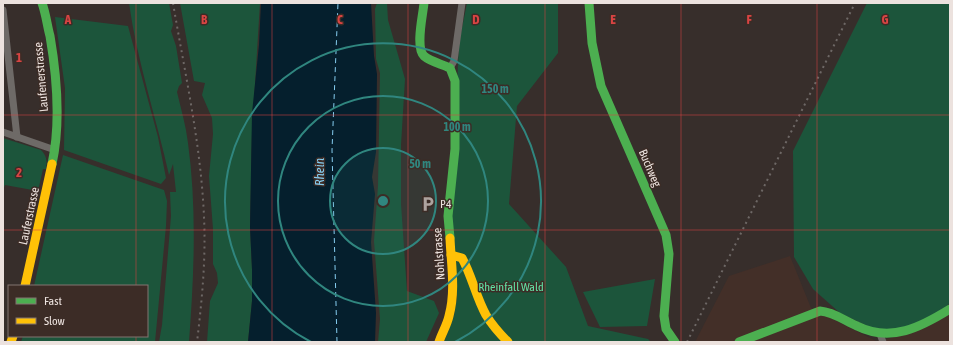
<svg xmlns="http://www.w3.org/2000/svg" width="953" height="345" viewBox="0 0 953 345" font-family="'Asap Condensed',sans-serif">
	<rect width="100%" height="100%" fill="#372e2b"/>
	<polygon fill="#432f28" points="790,256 811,308 876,341 905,335 950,312 950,342 695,342 729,276"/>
	<g fill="#1c553b">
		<path d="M129 3H169L173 25 171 31 176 46 182 83 179 86 177 92C181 109 186 126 188 143 197 209 194 275 189 342H159L162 325 171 216 170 192H176L173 164 169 175C156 117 137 61 129 3Z"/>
		<polygon points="180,3 260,3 252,132 250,227 252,269 252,301 248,342 207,342 210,301 218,283 217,273 213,264 213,229 209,176 213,134 212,118 202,95 205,83 194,81"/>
		<polygon points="377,3 387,3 388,20 405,79 401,145 401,204 407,291 434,301 439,313 426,342 378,342 380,319 374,241 378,186 380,73 376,59 375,9"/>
		<polygon points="467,3 558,3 558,53 517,106 509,204 566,267 588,326 648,339 651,342 444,342 454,315 457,297 451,213 459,43"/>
		<polygon points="867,3 950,3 950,303 939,313 913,327 878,331 840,313 813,289 794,257 793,151"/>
		<polygon points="55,17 128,26 158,137 166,178 161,184 64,150 65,88"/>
		<path d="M3 138 41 150C47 156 47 161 46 169H43L38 191 5 185 3 190Z"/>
		<polygon points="63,155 164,190 167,201 166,226 155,342 21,342 23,336 147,336 147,286 34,286"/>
		<polygon points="655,279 647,326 600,327 583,292"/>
	</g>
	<polygon fill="#051f2d" points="261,3 371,3 374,56 377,74 376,152 372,177 375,194 371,242 376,313 375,342 248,342 252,301 252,269 250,227 252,113 259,45"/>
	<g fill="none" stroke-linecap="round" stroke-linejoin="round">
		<polyline stroke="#86cdf0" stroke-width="1" stroke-dasharray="5 4" stroke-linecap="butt" points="337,342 332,150 338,3"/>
		<g stroke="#6e6a67" stroke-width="7">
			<polyline points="3,10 17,137"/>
			<polyline points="450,68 454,61 462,3"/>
			<polyline points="3,132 55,150"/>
			<polyline points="880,334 883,342"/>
		</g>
		<g stroke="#4caf50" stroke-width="9">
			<path d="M42 3C46 14 47 25 50 36 57 77 61 123 52 164"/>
			<path d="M424 3C423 15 415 47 424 56 431 62 442 64 450 68L455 81V149L448 216 450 238"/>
			<polyline points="589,3 592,43 601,86 666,235 669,254 664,316 666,329 675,342"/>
			<path d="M739 342 820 311C834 312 845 321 857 326 891 343 921 327 950 309"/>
		</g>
		<g stroke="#ffc107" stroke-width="9">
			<path d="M451 255 462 258C472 276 476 297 486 315 492 325 500 334 508 342"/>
			<polyline points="25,286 52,164"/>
			<polyline points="11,342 13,336"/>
			<path d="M439 342C442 333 447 325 449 316 456 290 451 264 450 238"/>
		</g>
		<g stroke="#6e6866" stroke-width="2" stroke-dasharray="2 4" stroke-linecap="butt">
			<path d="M173 3C185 74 201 145 204 217 206 259 202 300 197 342"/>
			<polyline points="687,342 855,3"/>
		</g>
	</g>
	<path fill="none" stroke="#d94443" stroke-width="1" stroke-opacity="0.55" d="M136 3V286M272 3V342M408 3V342M545 3V342M681 3V342M817 3V342M3 115H950M3 230H950M136 336V342"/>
	<circle cx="383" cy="201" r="53" fill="#30867f" fill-opacity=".12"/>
	<g fill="none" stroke="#30867f" stroke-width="2">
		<circle cx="383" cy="201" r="53"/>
		<circle cx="383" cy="201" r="105"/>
		<path d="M311 342A158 158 0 1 1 455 342"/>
	</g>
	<defs>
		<symbol id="parking-bare" viewBox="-9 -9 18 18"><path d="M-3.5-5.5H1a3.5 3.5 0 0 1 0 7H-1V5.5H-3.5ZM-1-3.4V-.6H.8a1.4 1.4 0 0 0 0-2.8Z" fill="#ada39f" stroke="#3c2c26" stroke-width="2.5" paint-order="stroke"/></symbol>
	</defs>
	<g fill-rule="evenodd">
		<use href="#parking-bare" x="417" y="193" width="22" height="22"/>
	</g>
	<g text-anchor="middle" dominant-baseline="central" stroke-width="3" stroke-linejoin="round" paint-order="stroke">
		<g font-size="12" fill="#ece2de" stroke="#3c2c26">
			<text transform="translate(41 77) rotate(-95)">Laufenerstrasse</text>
			<text transform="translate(650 168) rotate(67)">Buchweg</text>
			<text transform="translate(29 216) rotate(-78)">Lauferstrasse</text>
			<text transform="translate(439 254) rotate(-94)">Nohlstrasse</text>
		</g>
		<g font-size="12" fill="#ece2de" stroke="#3c2c26" text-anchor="start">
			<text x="440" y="204">P4</text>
		</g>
		<g font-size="12" fill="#62e2a5" stroke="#3c2c26">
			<text x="511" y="287">Rheinfall Wald</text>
		</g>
		<g font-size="13" font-style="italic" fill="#86cdf0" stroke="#3c2c26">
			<text transform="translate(319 172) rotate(-90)">Rhein</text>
		</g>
	</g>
	<g font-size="13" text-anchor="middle" font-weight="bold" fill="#d94443" stroke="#3c2c26" stroke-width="3" stroke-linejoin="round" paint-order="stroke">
		<text x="68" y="24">A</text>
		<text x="204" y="24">B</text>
		<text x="340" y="24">C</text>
		<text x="476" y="24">D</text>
		<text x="613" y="24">E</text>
		<text x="749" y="24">F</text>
		<text x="885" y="24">G</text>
		<text x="19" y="62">1</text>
		<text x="19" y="177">2</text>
	</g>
	<circle cx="383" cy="201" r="6" fill="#30867f" stroke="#3c2c26" stroke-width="2"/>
	<g font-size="12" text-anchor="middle" font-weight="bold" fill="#30867f" stroke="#3c2c26" stroke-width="3" stroke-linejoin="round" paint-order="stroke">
		<text x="495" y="93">150 m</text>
		<text x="457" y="131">100 m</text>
		<text x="420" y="168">50 m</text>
	</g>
	<rect width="953" height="345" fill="none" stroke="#ece2de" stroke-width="8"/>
	<rect x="8" y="285" width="140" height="52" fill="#3c2c26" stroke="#827570"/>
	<rect x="16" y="298" width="20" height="6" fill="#4caf50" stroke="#827570"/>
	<text x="44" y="305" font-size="12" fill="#ece2de">Fast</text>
	<rect x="16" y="318" width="20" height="6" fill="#ffc107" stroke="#827570"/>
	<text x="44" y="325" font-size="12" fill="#ece2de">Slow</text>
</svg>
